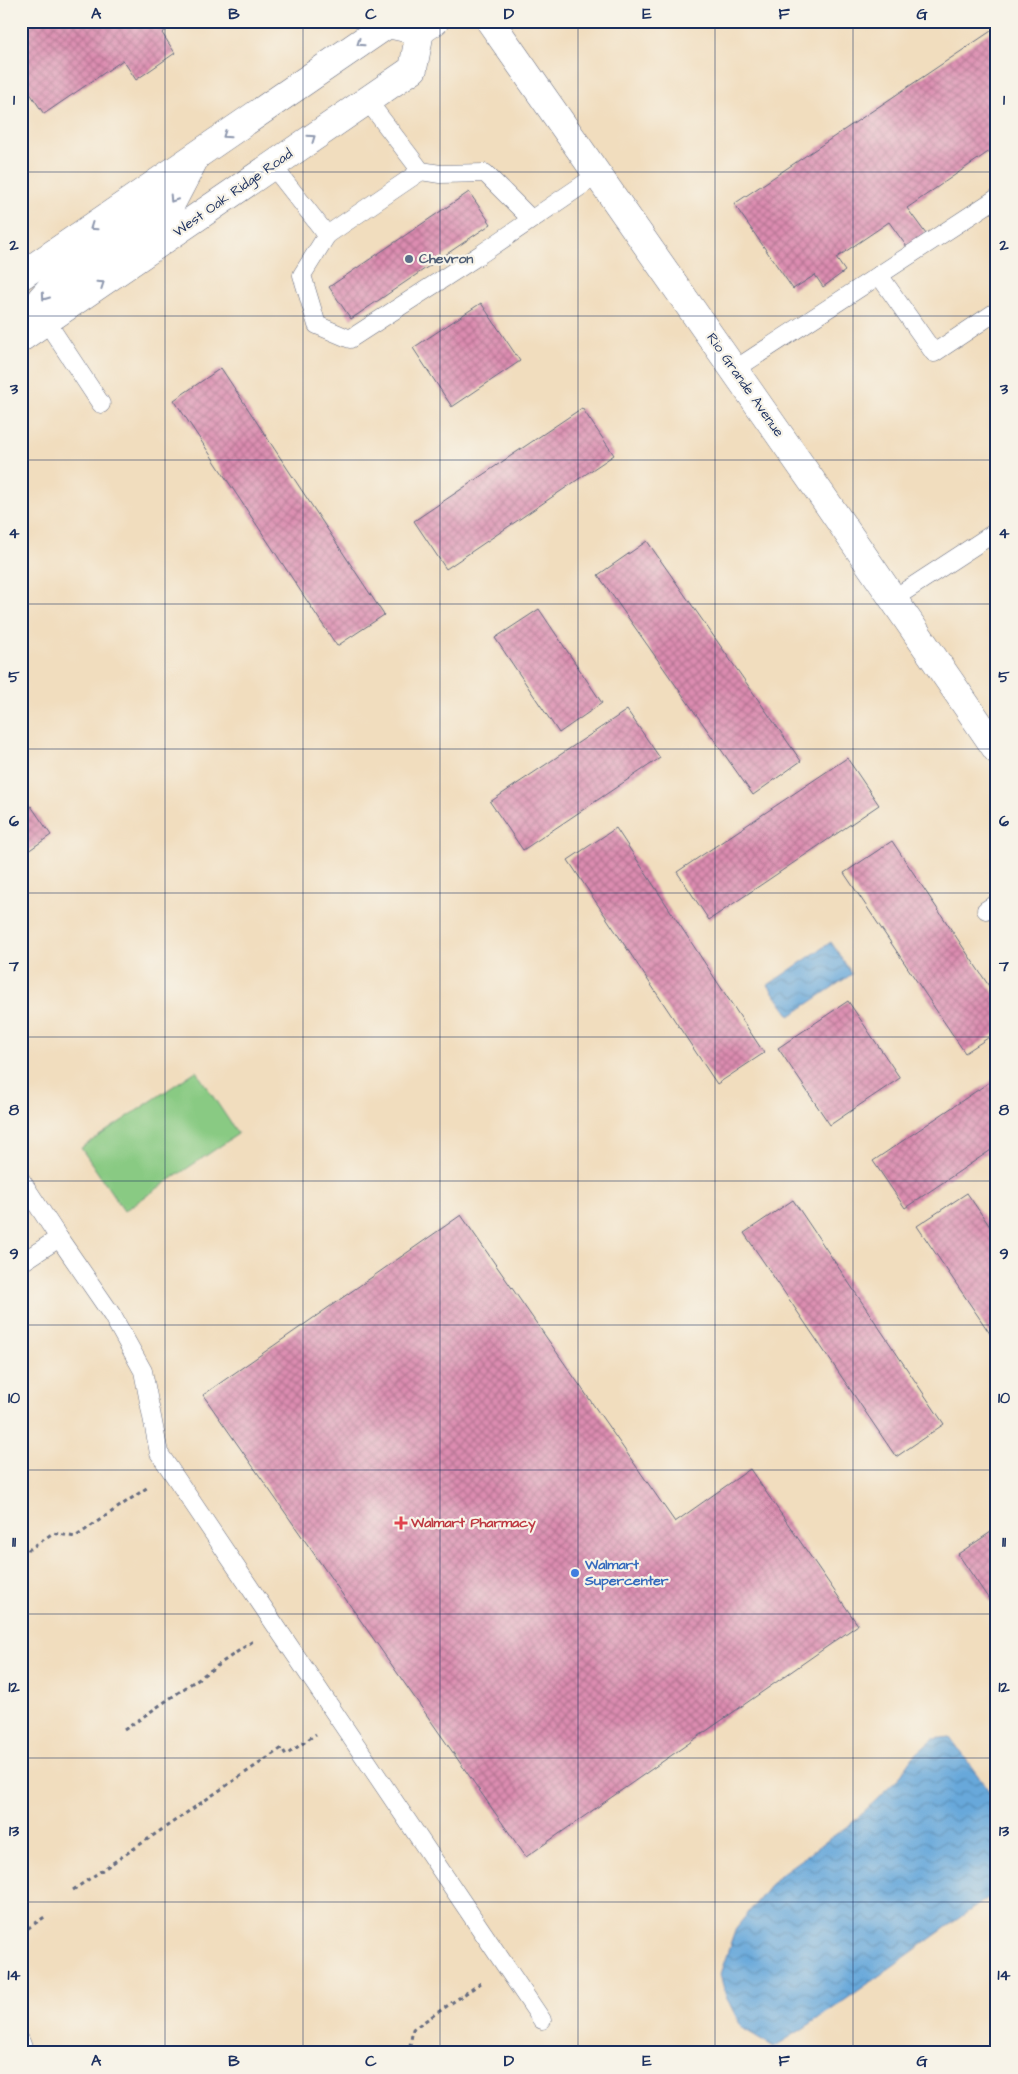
<svg xmlns="http://www.w3.org/2000/svg" width="1018" height="2074" viewBox="0 0 1018 2074" font-family="'Architects Daughter',sans-serif">
	<defs>
		<pattern id="water-waves" width="16" height="10" patternUnits="userSpaceOnUse" patternTransform="scale(1.25)"><rect width="16" height="10" fill="#67a8da"/><path d="M0 5q4-4 8 0t8 0" fill="none" stroke="#5489b4"/></pattern>
		<pattern id="building-cross-hatch" width="8" height="8" patternUnits="userSpaceOnUse" patternTransform="scale(1.25)"><rect width="8" height="8" fill="#dc8cb0"/><path d="M0 0l8 8M0 8l8-8" fill="none" stroke="#b27392"/></pattern>
	</defs>
	<rect width="100%" height="100%" fill="#f7f3e8"/>
	<filter id="ink" filterUnits="userSpaceOnUse"><feTurbulence type="fractalNoise" baseFrequency=".02" numOctaves="2"/><feDisplacementMap in="SourceGraphic" scale="10" xChannelSelector="R" yChannelSelector="G"/><feConvolveMatrix kernelMatrix="1 2 1 2 8 2 1 2 1" color-interpolation-filters="sRGB"/></filter>
	<filter id="wash" filterUnits="userSpaceOnUse"><feTurbulence type="fractalNoise" baseFrequency=".0096" numOctaves="4" result="noise"/><feDisplacementMap in="SourceGraphic" scale="20" xChannelSelector="R" yChannelSelector="G"/><feGaussianBlur stdDeviation="1.12" result="paint"/><feColorMatrix in="noise" values="0 0 0 0 0 0 0 0 0 0 0 0 0 0 0 0 0 1.4 0 .05"/><feComposite in="paint" operator="in"/></filter>
	<g filter="url(#wash)">
		<rect width="100%" height="100%" fill="#f1ddbe"/>
		<polygon fill="#89ca83" stroke="#527c70" points="196,1071 238,1134 124,1211 81,1148"/>
		<g fill="url(#water-waves)" stroke="#416c9c">
			<polygon points="831,942 852,974 790,1016 768,985"/>
			<path d="M950 1737 997 1802V1892C922 1942 851 2000 774 2047L742 2028 726 1997 720 1974 736 1928 778 1876 853 1822 897 1780 914 1756 933 1739Z"/>
		</g>
		<g id="blocks">
			<g fill="url(#building-cross-hatch)">
				<polygon points="21,21 180,21 162,33 175,53 136,80 123,60 44,114 21,80"/>
				<polygon points="997,27 997,146 907,208 926,234 907,247 889,222 836,258 845,271 823,287 815,275 793,289 734,204"/>
				<polygon points="469,192 491,224 351,319 329,287"/>
				<polygon points="481,303 520,361 452,407 413,348"/>
				<polygon points="221,368 384,615 337,646 174,400"/>
				<polygon points="582,408 614,455 446,569 414,521"/>
				<polygon points="647,541 801,761 753,795 598,575"/>
				<polygon points="539,609 602,703 559,733 495,638"/>
				<polygon points="627,710 660,758 523,850 490,802"/>
				<polygon points="847,758 879,805 709,920 677,872"/>
				<polygon points="31,806 51,835 21,856 21,813"/>
				<polygon points="616,828 764,1053 717,1084 568,860"/>
				<polygon points="892,841 997,998 997,1032 965,1053 844,873"/>
				<polygon points="848,1001 900,1078 830,1125 778,1048"/>
				<polygon points="997,1077 997,1146 905,1208 873,1161"/>
				<polygon points="967,1193 997,1237 997,1344 917,1226"/>
				<polygon points="793,1200 944,1424 896,1457 744,1233"/>
				<polygon points="461,1215 675,1522 750,1469 858,1625 526,1857 203,1395"/>
				<polygon points="997,1528 997,1611 958,1554"/>
			</g>
		</g>
	</g>
	<g filter="url(#ink)">
		<use href="#blocks" fill-opacity="0" stroke="#666c80" stroke-width="1"/>
		<g fill="none" stroke-linecap="round" stroke-linejoin="round">
			<defs>
				<g id="service">
					<polyline points="367,100 421,171 440,174 485,173 531,219"/>
					<polyline points="272,165 327,235 302,275 317,325 350,339 481,254 597,175"/>
					<polyline points="327,235 421,171"/>
					<polyline points="879,275 934,353 997,311"/>
					<polyline points="46,321 101,404"/>
					<polyline points="734,370 997,198"/>
					<polyline points="893,599 997,531"/>
					<polyline points="986,910 997,903"/>
					<polyline points="21,1180 59,1238"/>
					<polyline points="21,1263 59,1238 112,1315 143,1371 159,1453 542,2020"/>
					<polyline points="21,2042 25,2053"/>
				</g>
				<g id="tertiary">
					<polyline points="490,21 823,497 997,750"/>
					<polyline points="21,276 388,24 420,31 435,21"/>
					<polyline points="46,321 39,309 41,299 50,289 171,204 194,160"/>
					<polyline points="21,338 413,69 420,31"/>
				</g>
			</defs>
			<use href="#service" stroke="#666c80" stroke-width="19"/>
			<use href="#tertiary" stroke="#666c80" stroke-width="29"/>
			<g stroke="#666c80" stroke-width="3" stroke-dasharray="4 4" stroke-linecap="butt">
				<polyline points="21,1555 53,1533 75,1537 148,1487"/>
				<polyline points="124,1730 253,1641"/>
				<polyline points="73,1890 282,1748 286,1755 316,1734"/>
				<polyline points="21,1933 46,1916"/>
				<polyline points="21,1964 24,1970 21,1972"/>
				<polyline points="406,2053 409,2051 413,2029 484,1981"/>
			</g>
			<use href="#service" stroke="#fff" stroke-width="18"/>
			<use href="#tertiary" stroke="#fff" stroke-width="28"/>
		</g>
		<defs><path id="oneway-chevron" d="M-2-3.5L2.5 0L-2 3.5" fill="none" stroke-width="1.6" stroke-linecap="round" stroke-linejoin="round" transform="scale(1.25)"/></defs>
		<g stroke="#8d97ae">
			<use href="#oneway-chevron" transform="translate(360 43) rotate(145)"/>
			<use href="#oneway-chevron" transform="translate(226 135) rotate(145)"/>
			<use href="#oneway-chevron" transform="translate(312 138) rotate(-35)"/>
			<use href="#oneway-chevron" transform="translate(173 199) rotate(123)"/>
			<use href="#oneway-chevron" transform="translate(93 227) rotate(145)"/>
			<use href="#oneway-chevron" transform="translate(101 284) rotate(-34)"/>
			<use href="#oneway-chevron" transform="translate(45 297) rotate(125)"/>
		</g>
	</g>
	<path fill="none" stroke="#1b2f5e" stroke-width="1" stroke-opacity="0.55" d="M165 21V2053M303 21V2053M440 21V2053M578 21V2053M715 21V2053M853 21V2053M21 172H997M21 316H997M21 460H997M21 604H997M21 749H997M21 893H997M21 1037H997M21 1181H997M21 1325H997M21 1470H997M21 1614H997M21 1758H997M21 1902H997"/>
	<circle fill="#5c6f8a" stroke="#f7f3e8" stroke-width="2" cx="409" cy="259" r="5"/>
	<path fill="#e0444e" stroke="#f7f3e8" stroke-width="2" d="M398.5 1515.5h5v5h5v5h-5v5h-5v-5h-5v-5h5z"/>
	<circle fill="#3f7fe0" stroke="#f7f3e8" stroke-width="2" cx="575" cy="1573" r="5"/>
	<g text-anchor="middle" dominant-baseline="central" stroke-width="4.5" stroke-linejoin="round" paint-order="stroke">
		<g font-size="14" fill="#1b2f5e" stroke="#f7f3e8">
			<text transform="translate(233 193) rotate(-35)">West Oak Ridge Road</text>
			<text transform="translate(745 385) rotate(55)">Rio Grande Avenue</text>
		</g>
		<g font-size="14" font-weight="bold" fill="#4e5e75" stroke="#f7f3e8" text-anchor="start">
			<text x="419" y="259">Chevron</text>
		</g>
		<g font-size="14" font-weight="bold" fill="#be3a42" stroke="#f7f3e8" text-anchor="start">
			<text x="411" y="1523">Walmart Pharmacy</text>
		</g>
		<g font-size="14" font-weight="bold" fill="#366cbe" stroke="#f7f3e8" text-anchor="start">
			<text x="585" y="1565">Walmart<tspan x="585" dy="16">Supercenter</tspan></text>
		</g>
	</g>
	<rect width="1018" height="2074" fill="none" stroke="#f7f3e8" stroke-width="55"/>
	<rect x="28" y="28" width="962" height="2018" fill="none" stroke="#1b2f5e" stroke-width="2"/>
	<g font-size="16" text-anchor="middle" font-weight="bold" fill="#1b2f5e">
		<text x="96" y="19">A</text>
		<text x="234" y="19">B</text>
		<text x="371" y="19">C</text>
		<text x="509" y="19">D</text>
		<text x="647" y="19">E</text>
		<text x="784" y="19">F</text>
		<text x="922" y="19">G</text>
		<text x="14" y="105">1</text>
		<text x="1004" y="105">1</text>
		<text x="14" y="250">2</text>
		<text x="1004" y="250">2</text>
		<text x="14" y="394">3</text>
		<text x="1004" y="394">3</text>
		<text x="14" y="538">4</text>
		<text x="1004" y="538">4</text>
		<text x="14" y="682">5</text>
		<text x="1004" y="682">5</text>
		<text x="14" y="826">6</text>
		<text x="1004" y="826">6</text>
		<text x="14" y="971">7</text>
		<text x="1004" y="971">7</text>
		<text x="14" y="1115">8</text>
		<text x="1004" y="1115">8</text>
		<text x="14" y="1259">9</text>
		<text x="1004" y="1259">9</text>
		<text x="14" y="1403">10</text>
		<text x="1004" y="1403">10</text>
		<text x="14" y="1547">11</text>
		<text x="1004" y="1547">11</text>
		<text x="14" y="1692">12</text>
		<text x="1004" y="1692">12</text>
		<text x="14" y="1836">13</text>
		<text x="1004" y="1836">13</text>
		<text x="14" y="1980">14</text>
		<text x="1004" y="1980">14</text>
		<text x="96" y="2066">A</text>
		<text x="234" y="2066">B</text>
		<text x="371" y="2066">C</text>
		<text x="509" y="2066">D</text>
		<text x="647" y="2066">E</text>
		<text x="784" y="2066">F</text>
		<text x="922" y="2066">G</text>
	</g>
</svg>
